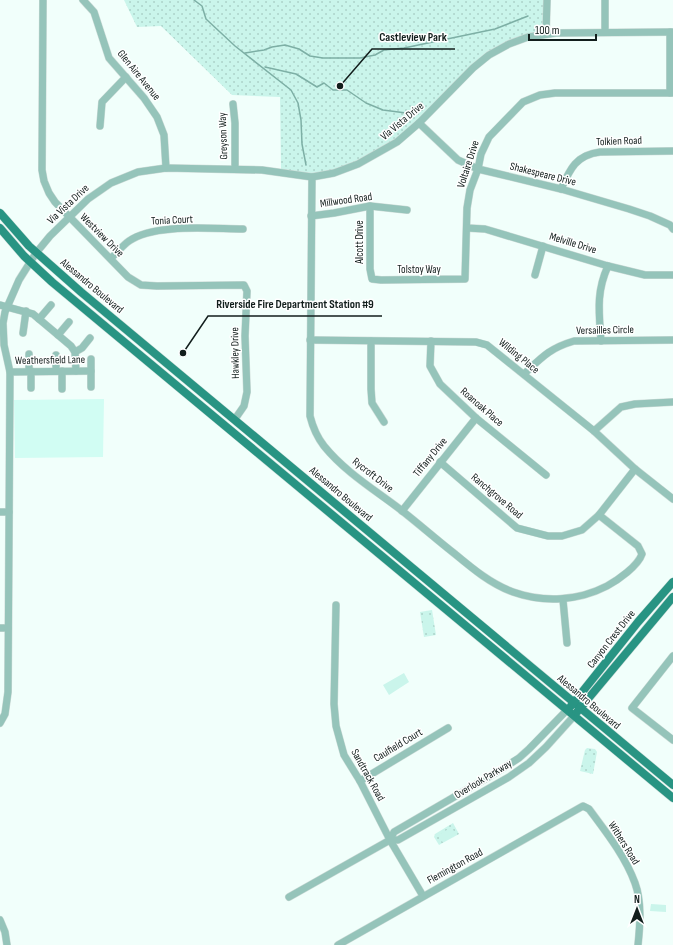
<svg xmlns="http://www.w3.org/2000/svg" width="673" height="945" viewBox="0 0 673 945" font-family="'Sofia Sans Condensed',sans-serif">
	<defs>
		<pattern id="grass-dots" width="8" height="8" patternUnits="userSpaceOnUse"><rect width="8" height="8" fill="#caf5eb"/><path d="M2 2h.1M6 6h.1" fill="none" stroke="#acd2c9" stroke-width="1.8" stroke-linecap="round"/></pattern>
	</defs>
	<rect width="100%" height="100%" fill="#f1fffb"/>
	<polygon fill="#d1fdf3" points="104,399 103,457 15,458 14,400"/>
	<g fill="url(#grass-dots)">
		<polygon points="124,0 549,0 549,33 496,50 419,123 358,165 313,174 281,170 280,97 232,95 161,26 137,27"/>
		<polygon points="432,610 436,635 424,637 420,612"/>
		<polygon points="587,748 595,749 597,752 593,774 580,771 585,750"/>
		<polygon points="453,823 459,834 439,845 434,837 435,834"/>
	</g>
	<g fill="#caf5eb">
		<polygon points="430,615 433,631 425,632 423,616"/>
		<polygon points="404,673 409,682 389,695 383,685"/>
		<polygon points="587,752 593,753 590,769 583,768"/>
		<polygon points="452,827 455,834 442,842 438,835"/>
		<polygon points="651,904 666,905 666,912 650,911"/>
	</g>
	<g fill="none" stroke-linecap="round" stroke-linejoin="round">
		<g stroke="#7dafa5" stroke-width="1.5">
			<polyline points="194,0 202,6 206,19 235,46 291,90 298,103 301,120 302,144 306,165"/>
			<polyline points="245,53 264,50 272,47 285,45 299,49 310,56 323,58 360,58 375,55 384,50 404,48 495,29 528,16"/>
			<polyline points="265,67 296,74 317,87 324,83 333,90 347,90 366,103 383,110 406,113"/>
		</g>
		<defs>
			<g id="minor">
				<polyline points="43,0 42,170 44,181 49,193 55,202 128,277 141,285 157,286 244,285 247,291 245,336 247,392 244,406 235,419"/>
				<polyline points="83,0 94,12 109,58 144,98 157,117 164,135 166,168"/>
				<polyline points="605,0 605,32"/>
				<polyline points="670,32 670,93"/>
				<polyline points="546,34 547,0"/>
				<polyline points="233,104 235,123 235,168"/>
				<polyline points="419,123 458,160 478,169 561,189 629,209 650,216 670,225 673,229"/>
				<polyline points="100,126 102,102 126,77"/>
				<path d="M312 177 310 416C313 428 317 437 324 446 345 472 375 490 401 510 419 524 437 540 455 554 473 569 491 584 513 592 544 603 578 601 607 586 618 580 638 566 642 554L638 546 599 515"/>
				<path d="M561 189C570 169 576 155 600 152L673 151"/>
				<polyline points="370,206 370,269 372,279 381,280 465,279 467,208 470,190 478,169 481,154 489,137 523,102 540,95 555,93 673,93"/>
				<polyline points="311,216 334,213 370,206 407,210"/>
				<polyline points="467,228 485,229 608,266 645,275 673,275"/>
				<path d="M111 258C117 253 122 246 129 241 154 223 212 229 243 229"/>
				<polyline points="535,275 543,246"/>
				<polyline points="0,305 33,314 58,335 71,346 75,352 76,371"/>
				<polyline points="39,319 51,305"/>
				<polyline points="23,333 26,311"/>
				<polyline points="58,335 69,322"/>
				<polyline points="310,340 476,342 487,345 594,431 635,469 673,499"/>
				<polyline points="371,341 371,389 372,403 384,422"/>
				<polyline points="431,341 430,366 440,384 476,418 546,475"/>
				<path d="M601 341C599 312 596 292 608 266"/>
				<polyline points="75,352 82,348 90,338"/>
				<polyline points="56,355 56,371"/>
				<polyline points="91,359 91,387"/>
				<polyline points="29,371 29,354"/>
				<polyline points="62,371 62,389"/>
				<polyline points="10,372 91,371"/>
				<path d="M524 374C542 357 550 348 574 341L673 340"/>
				<polyline points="31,388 31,371"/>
				<polyline points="594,431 621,407 635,404 673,402"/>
				<polyline points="440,462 517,528 548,536 562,536 582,530 599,515 635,469"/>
				<polyline points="402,511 476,418"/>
				<polyline points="0,512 9,512"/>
				<polyline points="563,600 567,643"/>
				<polyline points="336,605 334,704 336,726 344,755 360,781 390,840 423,896"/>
				<polyline points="0,628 8,628"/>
				<polyline points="673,656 632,708 673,740"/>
				<polyline points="0,723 5,714 8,692 10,372 4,345 3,323 5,312 19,280 36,253 50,236 88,199 111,183 138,172 166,168 262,170 312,177 334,173 358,164 397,142 419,123 473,68 489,55 509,44 528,37 556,33 673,32"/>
				<polyline points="360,781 448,728"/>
				<polyline points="390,840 394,832 497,772 519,758 529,749 567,710"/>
				<polyline points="289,897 390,840 398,840 509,777 529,763 546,747 574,716"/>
				<polyline points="0,920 5,932 7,945"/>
				<path d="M338 945 583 806 589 809C606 832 625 856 635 883 642 902 640 926 638 945"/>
			</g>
			<g id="major">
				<polyline points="0,213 29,246 81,292 673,785"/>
				<polyline points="0,228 24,256 52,282 673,798"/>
				<polyline points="571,706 638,622 673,582"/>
				<polyline points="577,712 673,597"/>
			</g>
		</defs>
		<use href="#minor" stroke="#cddbd7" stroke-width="8"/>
		<use href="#major" stroke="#cddbd7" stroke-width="9"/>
		<use href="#minor" stroke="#95c4ba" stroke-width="7"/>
		<use href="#major" stroke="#289483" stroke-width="8"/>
	</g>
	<g text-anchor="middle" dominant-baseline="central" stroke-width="3" stroke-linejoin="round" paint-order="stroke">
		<g font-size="11" fill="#121e1c" stroke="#fff">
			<text transform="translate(139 75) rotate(51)">Glen Aire Avenue</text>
			<text transform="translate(402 121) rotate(-40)">Via Vista Drive</text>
			<text transform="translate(223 136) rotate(-92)">Greyson Way</text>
			<text transform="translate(619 141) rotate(-2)">Tolkien Road</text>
			<text transform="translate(468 164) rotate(-72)">Voltaire Drive</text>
			<text transform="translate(543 174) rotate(14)">Shakespeare Drive</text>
			<text transform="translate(346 200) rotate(-8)">Millwood Road</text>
			<text transform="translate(68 204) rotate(-43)">Via Vista Drive</text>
			<text transform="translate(172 220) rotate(-3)">Tonia Court</text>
			<text transform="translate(102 235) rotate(45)">Westview Drive</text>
			<text transform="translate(359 242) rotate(-90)">Alcott Drive</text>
			<text transform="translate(573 243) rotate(17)">Melville Drive</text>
			<text x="419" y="269">Tolstoy Way</text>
			<text transform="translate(92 286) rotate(40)">Alessandro Boulevard</text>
			<text transform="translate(605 330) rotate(-1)">Versailles Circle</text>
			<text transform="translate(235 353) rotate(-91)">Hawkley Drive</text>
			<text transform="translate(519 356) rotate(39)">Wilding Place</text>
			<text transform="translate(50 360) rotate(-1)">Weathersfield Lane</text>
			<text transform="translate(482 407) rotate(41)">Roanoak Place</text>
			<text transform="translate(430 457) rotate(-51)">Tiffany Drive</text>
			<text transform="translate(373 475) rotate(38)">Rycroft Drive</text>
			<text transform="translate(341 494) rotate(40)">Alessandro Boulevard</text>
			<text transform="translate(497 496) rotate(40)">Ranchgrove Road</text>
			<text transform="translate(611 639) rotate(-52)">Canyon Crest Drive</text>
			<text transform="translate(589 702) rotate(40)">Alessandro Boulevard</text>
			<text transform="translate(398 745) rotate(-31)">Caulfield Court</text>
			<text transform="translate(368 775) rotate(61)">Sandtrack Road</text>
			<text transform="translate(483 779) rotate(-31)">Overlook Parkway</text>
			<text transform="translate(624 843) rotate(58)">Withers Road</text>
			<text transform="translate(455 866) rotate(-29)">Flemington Road</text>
		</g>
	</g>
	<path fill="none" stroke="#121e1c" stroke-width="1.5" d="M340 86L372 49H455M183 353L208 316H382"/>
	<g fill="#121e1c" stroke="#fff" stroke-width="1.5">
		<circle cx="340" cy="86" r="4"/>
		<circle cx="183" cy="353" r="4"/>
	</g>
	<g font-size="12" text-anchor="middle" font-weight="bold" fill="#121e1c" stroke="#fff" stroke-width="3" stroke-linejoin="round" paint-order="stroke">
		<text x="413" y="41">Castleview Park</text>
		<text x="295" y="308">Riverside Fire Department Station #9</text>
	</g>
	<g transform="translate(637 909)" stroke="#ffffff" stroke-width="3" paint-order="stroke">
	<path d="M0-3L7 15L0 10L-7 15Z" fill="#121e1c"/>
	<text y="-6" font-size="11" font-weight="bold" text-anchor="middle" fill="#121e1c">N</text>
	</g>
	<path d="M529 34v6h67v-6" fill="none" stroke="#121e1c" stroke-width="2"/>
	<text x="535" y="34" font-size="12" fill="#121e1c" stroke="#ffffff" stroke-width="3" paint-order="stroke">100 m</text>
</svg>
